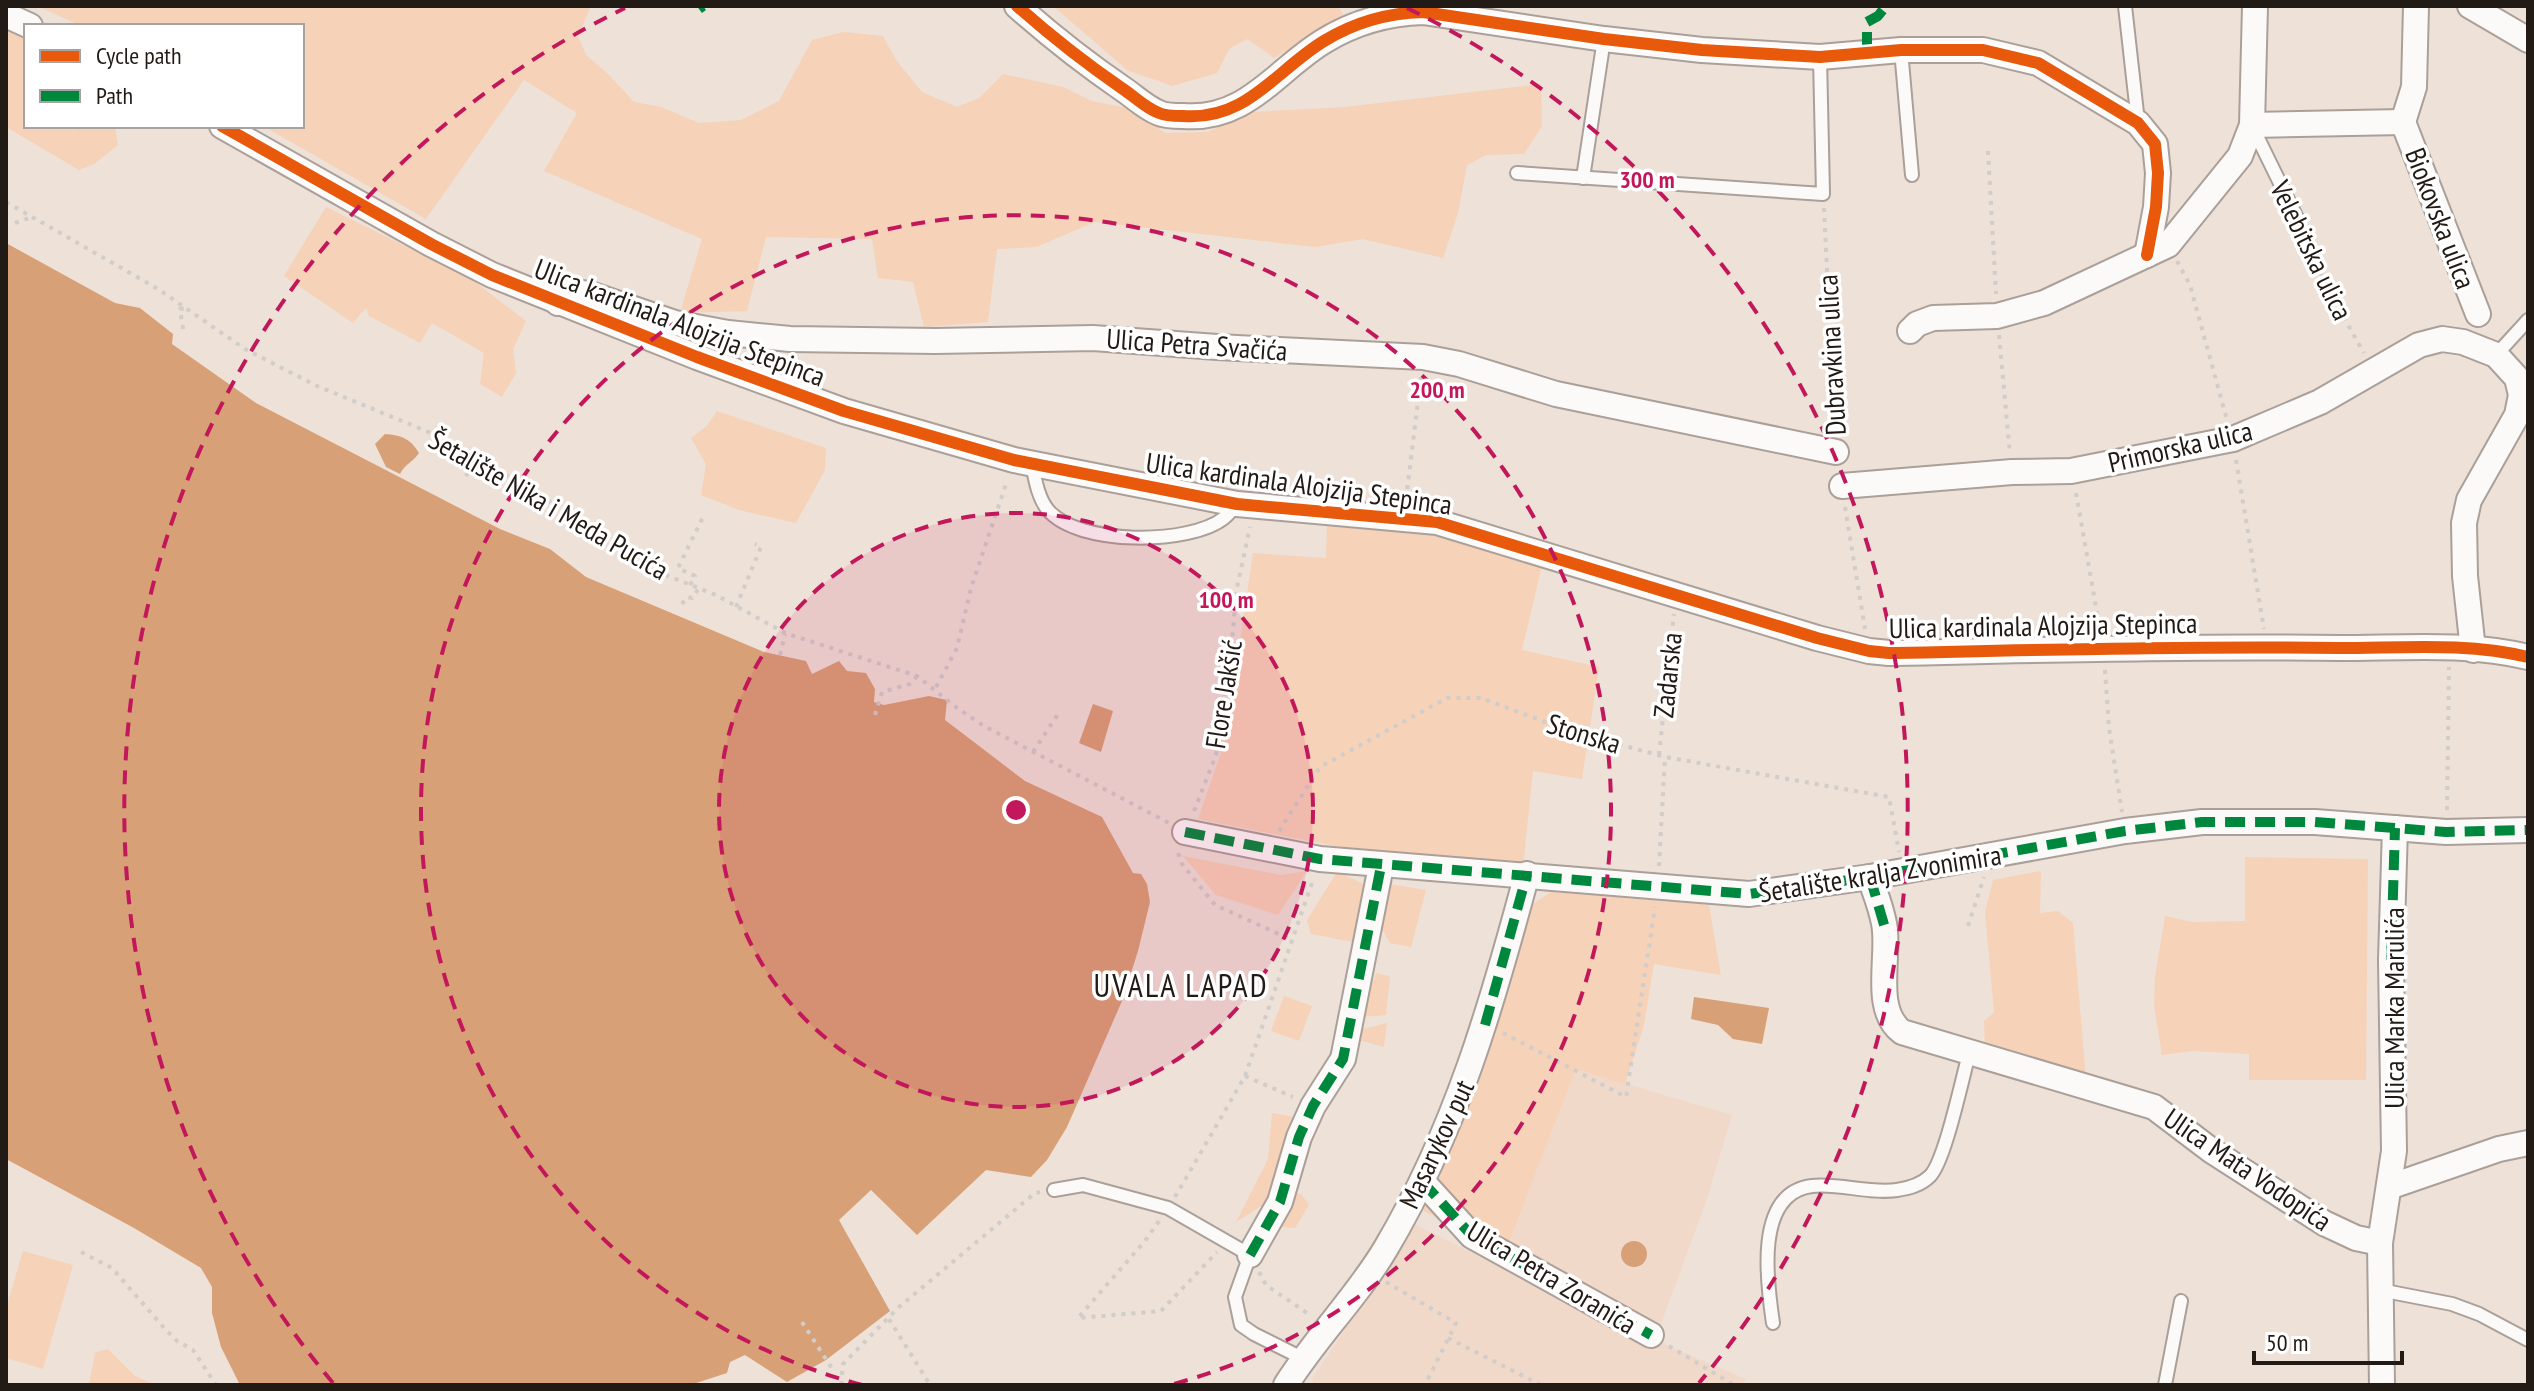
<svg xmlns="http://www.w3.org/2000/svg" width="2534" height="1391" viewBox="0 0 2534 1391" font-family="'PT Sans Narrow',sans-serif">
	<rect width="100%" height="100%" fill="#eee1d8"/>
	<polygon fill="#f1d9ca" points="1576,1069 1732,1115 1706,1202 1655,1340 1746,1379 1743,1385 1312,1385 1313,1377 1415,1224 1500,1267"/>
	<g fill="#f6d2b8">
		<polygon points="37,6 591,6 578,36 586,55 608,74 634,102 661,107 699,123 741,120 779,101 812,40 843,32 883,36 896,60 922,92 957,107 979,98 1003,74 1063,87 1092,101 1132,109 1165,133 1207,132 1253,112 1345,107 1541,84 1542,126 1524,154 1486,155 1467,165 1458,213 1443,258 1363,239 1315,247 1095,222 1036,247 997,249 988,322 924,327 913,282 878,278 872,239 766,237 747,311 680,313 702,239 544,171 577,113 524,80 426,219 263,126 302,126 302,26 82,26"/>
		<polygon points="1053,6 1338,6 1344,16 1274,58 1247,39 1229,49 1217,73 1172,86 1127,70"/>
		<polygon points="6,28 26,35 26,126 67,126 74,130 79,126 115,126 118,145 94,164 79,170 6,127"/>
		<polygon points="326,207 470,278 526,321 513,349 516,373 502,397 480,384 484,353 432,323 420,343 369,316 366,308 353,323 284,276"/>
		<polygon points="717,411 826,448 825,470 796,523 739,510 701,495 706,464 691,438 707,426"/>
		<polygon points="1327,516 1436,530 1543,561 1522,650 1599,667 1582,779 1533,771 1523,866 1380,855 1198,819 1226,738 1253,553 1326,558"/>
		<polygon points="1183,856 1281,875 1307,871 1278,915 1216,895"/>
		<polygon points="2245,857 2368,859 2366,1080 2249,1080 2249,1054 2192,1051 2162,1055 2154,1006 2155,976 2165,916 2192,922 2245,921"/>
		<polygon points="2041,871 2040,913 2058,911 2073,923 2086,1079 1985,1050 1984,1021 1994,1012 1985,912 1993,880"/>
		<polygon points="1337,872 1366,885 1353,942 1311,934 1307,920"/>
		<polygon points="1389,884 1426,890 1411,947 1390,943 1379,923"/>
		<polygon points="1552,891 1579,892 1663,901 1664,897 1704,901 1703,905 1709,905 1721,975 1654,964 1644,1025 1625,1084 1576,1069 1507,1248 1423,1211 1484,1055 1533,904"/>
		<polygon points="1376,973 1390,976 1386,1015 1362,1017"/>
		<polygon points="1284,996 1312,1006 1299,1041 1271,1031"/>
		<polygon points="1387,1023 1384,1047 1355,1039 1360,1030"/>
		<polygon points="1272,1113 1295,1117 1275,1197 1236,1222 1268,1159"/>
		<polygon points="1288,1193 1301,1194 1309,1205 1295,1228 1280,1227"/>
		<polygon points="23,1251 73,1265 43,1369 6,1358 6,1309"/>
		<polygon points="108,1349 135,1376 155,1385 89,1385 95,1353"/>
	</g>
	<g fill="#d8a076">
		<polygon points="6,243 115,303 140,308 173,334 172,344 256,403 500,529 550,549 586,577 764,652 806,661 812,674 839,661 847,671 866,673 875,689 874,702 884,705 929,696 947,700 945,720 1025,781 1102,817 1133,873 1141,874 1147,884 1150,902 1138,951 1122,1001 1067,1127 1047,1160 1031,1177 986,1170 917,1235 871,1190 839,1220 890,1311 826,1360 787,1382 745,1355 730,1362 727,1373 690,1385 240,1385 221,1347 212,1313 212,1287 201,1268 134,1228 6,1159"/>
		<path d="M385 434C401 435 411 439 419 453 413 462 405 464 400 474L386 467 375 444Z"/>
		<polygon points="1093,704 1113,711 1101,752 1079,743"/>
		<polygon points="1694,997 1769,1008 1762,1044 1733,1039 1718,1025 1691,1019"/>
		<circle cx="1634" cy="1254" r="13"/>
	</g>
	<g fill="none" stroke-linecap="round" stroke-linejoin="round">
		<defs>
			<g id="lane">
				<polyline points="2125,6 2138,122"/>
				<polyline points="1901,50 1912,175"/>
				<polyline points="2253,128 2299,222"/>
				<polyline points="1517,173 1823,194 1820,57"/>
				<polyline points="1583,178 1604,39"/>
				<polyline points="2496,355 2528,320"/>
				<path d="M1032 464C1035 479 1038 498 1048 510 1078 546 1190 545 1224 518 1229 514 1233 509 1237 504"/>
				<polyline points="1054,1190 1083,1185 1168,1208 1250,1255 1235,1297 1241,1325 1254,1334 1302,1358"/>
				<polyline points="2380,1290 2452,1304 2479,1314 2528,1340"/>
				<path d="M1773 1323C1767 1283 1754 1193 1812 1186 1840 1183 1869 1194 1897 1190 1910 1188 1921 1185 1930 1176 1945 1161 1962 1079 1969 1054"/>
				<polyline points="2165,1385 2181,1301"/>
			</g>
			<g id="street">
				<path d="M1017 6C1052 37 1085 63 1123 89 1135 97 1146 108 1159 113 1165 116 1175 116 1183 116 1247 121 1276 70 1324 41 1355 22 1387 13 1423 12L1604 39 1702 50 1820 57 1901 50H1983L2038 63 2138 123 2155 144 2158 173 2156 207 2147 255"/>
				<polyline points="2470,6 2528,40"/>
				<polyline points="6,15 30,26"/>
				<polyline points="2403,122 2414,87 2416,6"/>
				<polyline points="2252,125 2403,122 2478,314"/>
				<path d="M222 126 431 244 492 275 697 357 844 411 1014 460 1237 504 1437 522 1817 638 1869 651 1889 653C2040 650 2189 646 2340 648 2401 648 2468 642 2528 657"/>
				<polyline points="558,303 562,296 572,292 590,294 675,323 728,333 790,339 935,341 1093,338 1217,347 1423,357 1459,364 1556,394 1836,452"/>
				<polyline points="1910,331 1917,324 1933,318 1997,316 2044,303 2168,245 2240,156 2252,125 2255,6"/>
				<polyline points="1842,486 2012,472 2071,471 2233,439 2320,402 2419,345 2442,339 2463,342 2496,355 2517,378 2521,395 2517,415 2469,500 2464,523 2465,576 2473,650"/>
				<polyline points="1185,832 1320,859 1749,894 1870,877 2125,831 2202,822 2315,822 2446,832 2528,830"/>
				<path d="M1870 877C1875 894 1884 914 1885 931 1888 963 1874 1011 1902 1032L2154 1107 2212 1151 2324 1223 2356 1238 2380 1243"/>
				<polyline points="1422,1181 1472,1236 1651,1335"/>
				<polyline points="2389,1187 2499,1149 2528,1143"/>
				<polyline points="1250,1255 1280,1202 1299,1137 1313,1106 1343,1059 1381,866"/>
				<path d="M1286 1385C1316 1337 1357 1297 1386 1248 1456 1130 1492 1005 1527 874"/>
				<polyline points="2382,1385 2380,1243 2394,1151 2391,960 2395,828"/>
			</g>
		</defs>
		<use href="#lane" stroke="#aaa099" stroke-width="16"/>
		<use href="#street" stroke="#aaa099" stroke-width="28"/>
		<g stroke="#d0cdca" stroke-width="4" stroke-dasharray="4 6" stroke-linecap="butt">
			<polyline points="1988,151 1996,294"/>
			<polyline points="6,202 158,289 245,349 317,386 431,433 543,496 589,534 648,568 716,595 785,633 917,676 957,708 984,726 1169,823"/>
			<polyline points="1824,208 1835,431"/>
			<polyline points="15,223 29,218 26,216"/>
			<polyline points="2305,236 2327,288 2364,353"/>
			<polyline points="2177,261 2190,285 2227,420"/>
			<polyline points="183,329 180,309 188,308"/>
			<polyline points="1999,335 2010,454"/>
			<polyline points="2236,460 2264,629"/>
			<polyline points="466,476 475,458"/>
			<polyline points="2076,493 2100,630"/>
			<polyline points="1406,499 1421,377"/>
			<polyline points="1845,507 1865,629"/>
			<polyline points="690,585 695,576 678,568 704,515"/>
			<polyline points="682,604 687,597 692,598 699,588"/>
			<polyline points="736,607 761,547 755,544"/>
			<polyline points="780,655 785,634"/>
			<polyline points="2105,670 2109,728 2122,812"/>
			<polyline points="936,687 957,648 971,588 1007,481"/>
			<polyline points="875,715 882,692 910,684 917,676"/>
			<polyline points="1033,752 1060,711"/>
			<polyline points="1659,755 1674,614"/>
			<polyline points="2447,810 2449,667"/>
			<polyline points="1194,811 1216,755 1232,642 1236,592 1250,527"/>
			<polyline points="1279,831 1320,767 1447,698 1481,698 1567,730 1665,757 1889,797 1899,852"/>
			<polyline points="1178,853 1182,864 1215,905 1292,940"/>
			<polyline points="1659,866 1665,757"/>
			<polyline points="1968,926 1984,877"/>
			<polyline points="1503,1033 1626,1097 1655,907"/>
			<polyline points="1245,1076 1293,1097"/>
			<polyline points="1175,1197 1245,1076 1313,880"/>
			<polyline points="1159,1221 1145,1241 1078,1318 1161,1311 1217,1252"/>
			<polyline points="81,1252 112,1268 165,1329 177,1341 193,1350 216,1385"/>
			<polyline points="1259,1272 1266,1285 1310,1315"/>
			<polyline points="1386,1282 1456,1323 1425,1385"/>
			<polyline points="889,1319 930,1385"/>
			<polyline points="802,1322 833,1370"/>
			<polyline points="1448,1338 1541,1385"/>
			<polyline points="1669,1346 1732,1384 1741,1385"/>
			<polyline points="841,1385 843,1364 899,1307 1035,1193 1040,1192"/>
		</g>
		<use href="#lane" stroke="#fcfaf9" stroke-width="12"/>
		<use href="#street" stroke="#fcfaf9" stroke-width="24"/>
		<g stroke="#00873e" stroke-width="10" stroke-dasharray="20 10" stroke-linecap="butt">
			<polyline points="699,9 703,6"/>
			<polyline points="1867,52 1867,22 1878,16 1886,6"/>
			<polyline points="1185,832 1320,859 1749,894 1870,877 2125,831 2202,822 2315,822 2446,832 2528,830"/>
			<polyline points="1870,877 1885,928"/>
			<polyline points="2391,960 2395,828"/>
			<polyline points="1485,1025 1527,874"/>
			<polyline points="1422,1181 1472,1236 1651,1335"/>
			<polyline points="1250,1255 1280,1202 1299,1137 1313,1106 1343,1059 1381,866"/>
		</g>
		<defs>
			<g id="cycleway">
				<path d="M1017 6C1052 37 1085 63 1123 89 1135 97 1146 108 1159 113 1165 116 1175 116 1183 116 1247 121 1276 70 1324 41 1355 22 1387 13 1423 12L1604 39 1702 50 1820 57 1901 50H1983L2038 63 2138 123 2155 144 2158 173 2156 207 2147 255"/>
				<path d="M222 126 431 244 492 275 697 357 844 411 1014 460 1237 504 1437 522 1817 638 1869 651 1889 653C2040 650 2189 646 2340 648 2401 648 2468 642 2528 657"/>
			</g>
		</defs>
		<use href="#cycleway" stroke="#fff" stroke-width="17"/>
		<use href="#cycleway" stroke="#e8590c" stroke-width="12"/>
	</g>
	<circle cx="1016" cy="810" r="297" fill="#c2185b" fill-opacity=".12"/>
	<g fill="none" stroke="#c2185b" stroke-width="4" stroke-dasharray="14 10">
		<circle cx="1016" cy="810" r="297"/>
		<path d="M862 1385A595 595 0 1 1 1170 1385"/>
		<path d="M333 1383A892 892 0 0 1 625 8M1407 8A892 892 0 0 1 1699 1383"/>
	</g>
	<g text-anchor="middle" dominant-baseline="central" stroke-width="7" stroke-linejoin="round" paint-order="stroke">
		<g font-size="28" fill="#221a14" stroke="#fff">
			<text transform="translate(2441 218) rotate(69)">Biokovska ulica</text>
			<text transform="translate(2312 250) rotate(64)">Velebitska ulica</text>
			<text transform="translate(680 322) rotate(21)">Ulica kardinala Alojzija Stepinca</text>
			<text transform="translate(1197 344) rotate(4)">Ulica Petra Svačića</text>
			<text transform="translate(1831 355) rotate(-93)">Dubravkina ulica</text>
			<text transform="translate(2180 446) rotate(-13)">Primorska ulica</text>
			<text transform="translate(1299 483) rotate(8)">Ulica kardinala Alojzija Stepinca</text>
			<text transform="translate(549 504) rotate(30)">Šetalište Nika i Meda Pucića</text>
			<text transform="translate(2043 625) rotate(-1)">Ulica kardinala Alojzija Stepinca</text>
			<text transform="translate(1667 675) rotate(-84)">Zadarska</text>
			<text transform="translate(1223 694) rotate(-81)">Flore Jakšić</text>
			<text transform="translate(1584 733) rotate(17)">Stonska</text>
			<text transform="translate(1880 873) rotate(-9)">Šetalište kralja Zvonimira</text>
			<text transform="translate(2393 1008) rotate(-90)">Ulica Marka Marulića</text>
			<text transform="translate(1436 1144) rotate(-65)">Masarykov put</text>
			<text transform="translate(2248 1169) rotate(34)">Ulica Mata Vodopića</text>
			<text transform="translate(1552 1277) rotate(31)">Ulica Petra Zoranića</text>
		</g>
		<g font-size="32" letter-spacing="2" fill="#221a14" stroke="#fff">
			<text x="1181" y="985">UVALA LAPAD</text>
		</g>
	</g>
	<circle cx="1016" cy="810" r="12" fill="#c2185b" stroke="#fff" stroke-width="4"/>
	<g font-size="24" text-anchor="middle" font-weight="bold" fill="#c2185b" stroke="#fff" stroke-width="7" stroke-linejoin="round" paint-order="stroke">
		<text x="1647" y="188">300 m</text>
		<text x="1437" y="398">200 m</text>
		<text x="1226" y="608">100 m</text>
	</g>
	<rect width="2534" height="1391" fill="none" stroke="#221a14" stroke-width="16"/>
	<rect x="24" y="24" width="280" height="104" fill="#ffffff" stroke="#a7a3a1" stroke-width="2"/>
	<rect x="40" y="50" width="40" height="12" fill="#e8590c" stroke="#a7a3a1" stroke-width="2"/>
	<text x="96" y="64" font-size="24" fill="#221a14">Cycle path</text>
	<rect x="40" y="90" width="40" height="12" fill="#00873e" stroke="#a7a3a1" stroke-width="2"/>
	<text x="96" y="104" font-size="24" fill="#221a14">Path</text>
	<path d="M2254 1351v12h148v-12" fill="none" stroke="#221a14" stroke-width="4"/>
	<text x="2266" y="1351" font-size="24" fill="#221a14" stroke="#ffffff" stroke-width="6" paint-order="stroke">50 m</text>
</svg>
